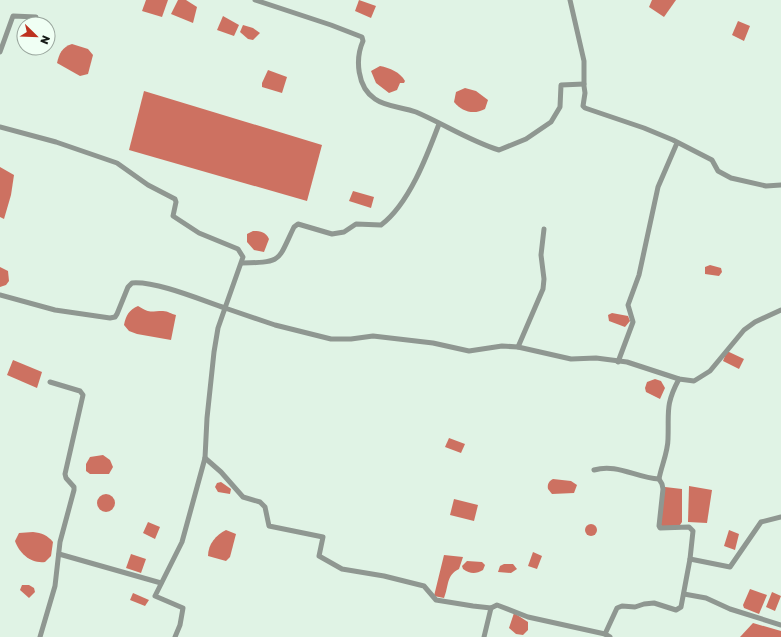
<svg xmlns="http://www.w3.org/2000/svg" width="781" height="637" viewBox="0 0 781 637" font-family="'Golos Text',sans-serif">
	<rect width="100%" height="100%" fill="#e0f3e5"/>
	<g fill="#cd7161">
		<polygon points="146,0 168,0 162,17 142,11"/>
		<polygon points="178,0 186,0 197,7 193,23 171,14"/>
		<polygon points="359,0 376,6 371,18 355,11"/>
		<polygon points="652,0 676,0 664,17 649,7"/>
		<polygon points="223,16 239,25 234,36 217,30"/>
		<polygon points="738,21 750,26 744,41 732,35"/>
		<polygon points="243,25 253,28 260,33 253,40 248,39 240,32"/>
		<path d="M72 44 88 49 93 55 88 74 80 76 57 63C59 54 62 47 72 44Z"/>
		<path d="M380 66C390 68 400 72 405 81L404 83H400L397 90 389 93 376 83 371 71Z"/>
		<polygon points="268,70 287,77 282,93 262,87 262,83"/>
		<path d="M465 88 476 91 488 100 485 109C474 115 462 112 454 102L456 92Z"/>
		<polygon points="144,91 322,145 307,201 129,150"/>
		<polygon points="0,167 14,175 11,195 4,219 0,217"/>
		<polygon points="353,191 374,197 371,208 349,201"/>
		<path d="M253 231C260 231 266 232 269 239L264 252 254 250 247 242V234Z"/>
		<polygon points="710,265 721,268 722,272 719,276 705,274 705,267"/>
		<polygon points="0,267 8,271 9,281 6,285 0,287"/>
		<path d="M138 306C151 314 150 311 163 311 168 311 171 314 176 315L171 340 137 334 129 331 124 325C126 315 129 310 138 306Z"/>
		<polygon points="612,313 628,316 630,321 625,327 609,321 608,315"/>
		<polygon points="727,351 744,359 739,369 723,361"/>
		<polygon points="13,360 42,372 37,388 7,375"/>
		<polygon points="655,379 661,381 665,388 660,399 646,392 645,388 647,382"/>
		<polygon points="449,438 465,444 461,453 445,447"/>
		<polygon points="103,455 110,460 113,467 109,474 90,474 86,471 86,464 90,457"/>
		<path d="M553 479 571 481 577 485 574 493 552 494 548 489C547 484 549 481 553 479Z"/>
		<polygon points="221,482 231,489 230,494 218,492 215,487 217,483"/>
		<polygon points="689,486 712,490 707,523 688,522"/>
		<polygon points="665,487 682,489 682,522 680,525 664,527 660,525"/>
		<circle cx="106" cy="503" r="9"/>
		<polygon points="454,499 478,505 474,521 450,515"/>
		<polygon points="148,522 160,527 155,539 143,533"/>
		<circle cx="591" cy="530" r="6"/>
		<path d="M226 530 236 534 230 557 226 561 208 556C208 544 216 535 226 530Z"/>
		<polygon points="729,530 739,534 735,550 724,546"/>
		<path d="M33 532C42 533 47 535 53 542L51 556 45 562C31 564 19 553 15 541L19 533Z"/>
		<polygon points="533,552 542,556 537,569 528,566"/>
		<polygon points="131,554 146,559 141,573 126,568"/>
		<path d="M444 555 463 557 459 569C446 575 449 586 444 598L434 596Z"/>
		<path d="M467 561 482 562 485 565 483 570C476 574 470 574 463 569L462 566Z"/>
		<polygon points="504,564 513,564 517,569 511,573 498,572 500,566"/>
		<polygon points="22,585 29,585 34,588 35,592 29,598 20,590"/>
		<polygon points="750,589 767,595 759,614 744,608 743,605"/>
		<polygon points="772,592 781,596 775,611 766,607"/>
		<polygon points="133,593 149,600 145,606 130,600"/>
		<polygon points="514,613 528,622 528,630 523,635 516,634 509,628"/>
		<polygon points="753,623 781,631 781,637 740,637"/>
	</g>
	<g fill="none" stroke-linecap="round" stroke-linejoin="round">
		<g stroke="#8f9791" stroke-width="5">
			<path d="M255 0 331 25 362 37 363 41C355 59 357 87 375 99 386 107 403 107 416 112 444 124 470 141 499 150L526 139 551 122 560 107 561 85 584 84"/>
			<polyline points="570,0 584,61 584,86 585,93 583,106 585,108 644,128 673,140 712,160 718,171 731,178 766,186 781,185"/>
			<polyline points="0,52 13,16 36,17"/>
			<path d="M0 127 56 142 117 163 148 185 175 199 176 202 173 216 199 233 238 249 243 257 225 308C201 300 157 281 132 283L128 287 117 314 115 317 110 318 55 310 0 295"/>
			<path d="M242 263C283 262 277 262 294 227L298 224 332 234 344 232 356 224 381 225C409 204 427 156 439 124"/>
			<polyline points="518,347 543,289 544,279 541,255 544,229"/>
			<polyline points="618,362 633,322 628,305 639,275 658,187 677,143"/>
			<polyline points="205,458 221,472 243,497 260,502 265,507 269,526 323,537 319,556 342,569 384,576 424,586 436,600 473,606 491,608 497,605 528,617 605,634"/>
			<path d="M594 470C617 463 636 478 659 479"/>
			<polyline points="59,554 161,583"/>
			<polyline points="690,559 730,567 761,522 781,517"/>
			<polyline points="684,594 706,598 730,609 781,625"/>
			<polyline points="40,637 55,586 60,542 74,490 74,487 66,478 65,474 83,395 80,391 50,382"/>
			<polyline points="175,637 180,625 183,608 155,596 182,542 205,458 207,418 214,352 218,328 225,308 275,325 331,339 351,339 373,336 433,343 469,351 502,346 518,347 571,359 596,358 627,362 679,379 694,381 710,371 744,330 755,322 781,310"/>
			<polyline points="484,637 491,608"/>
			<path d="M610 637 605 634 617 608 622 606 635 607 644 604 654 603 676 610 681 607 690 559 693 531 689 527 660 528 659 526 663 489 662 484 659 479C661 467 668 452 668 439 669 412 665 405 679 379"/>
		</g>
	</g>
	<g transform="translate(36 36) rotate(113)"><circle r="19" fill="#f0fff4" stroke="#98a49c"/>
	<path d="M0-3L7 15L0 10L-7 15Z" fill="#bd311e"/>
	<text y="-6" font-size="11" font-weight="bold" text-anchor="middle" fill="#151b17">N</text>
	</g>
</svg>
